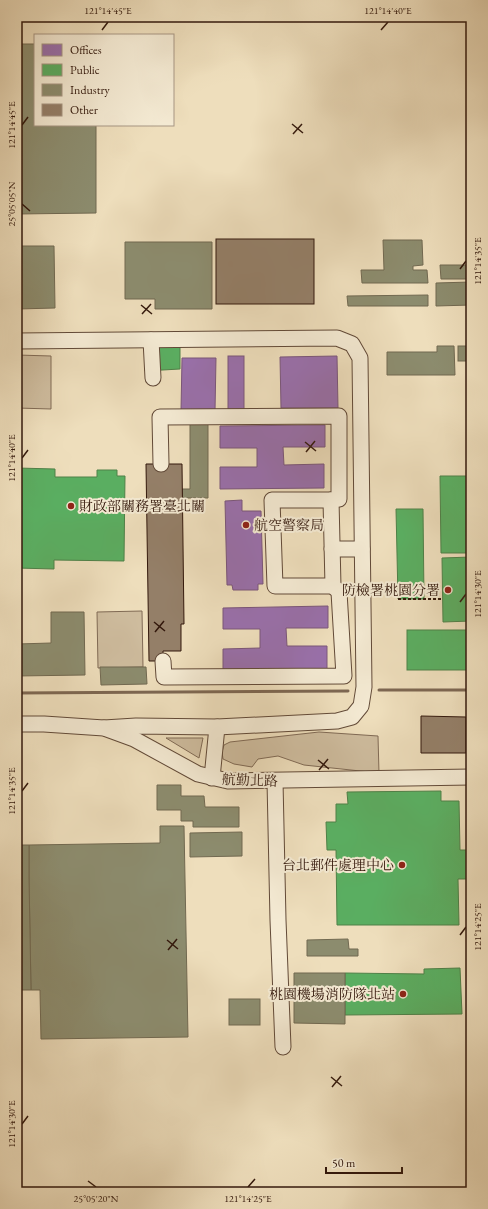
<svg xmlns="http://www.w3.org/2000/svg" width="488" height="1209" viewBox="0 0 488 1209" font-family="'EB Garamond','Noto Serif TC',serif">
	<rect width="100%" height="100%" fill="#eedebc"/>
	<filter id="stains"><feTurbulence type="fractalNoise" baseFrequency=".005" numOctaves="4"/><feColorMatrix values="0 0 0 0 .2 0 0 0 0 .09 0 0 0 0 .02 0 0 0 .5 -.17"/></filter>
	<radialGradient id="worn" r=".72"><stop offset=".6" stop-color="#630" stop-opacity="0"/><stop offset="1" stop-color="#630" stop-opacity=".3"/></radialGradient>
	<g fill="#cebc9e" stroke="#806a55">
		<polygon points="17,355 51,356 51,409 17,408"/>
		<polygon points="142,611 143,667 98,668 97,612"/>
		<polygon points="319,732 378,736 379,773 304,765 278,756 258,759 252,767 234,764 223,759 222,752 224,745 230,742"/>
		<polygon points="166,738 203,738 199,758"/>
	</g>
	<g fill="#9970ab" stroke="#7a567b">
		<rect x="228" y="356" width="16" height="56"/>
		<polygon points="337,356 338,408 281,408 280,357"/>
		<polygon points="182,358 216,358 215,411 181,411"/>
		<polygon points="325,425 325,447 283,447 284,465 324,464 324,488 220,489 220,467 257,467 257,448 220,448 220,426"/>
		<polygon points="242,500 242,511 261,511 263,584 258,584 258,590 233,590 232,585 227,585 225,501"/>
		<polygon points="328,606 328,628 286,628 287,646 327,646 327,670 223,671 223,649 260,648 260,629 223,629 223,608"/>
	</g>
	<g fill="#5aae61" stroke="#4e8148">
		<polygon points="145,347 180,347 180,369 145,371"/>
		<polygon points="17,468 55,469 55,477 97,477 97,470 117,470 117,476 125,476 124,561 54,560 54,569 17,568"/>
		<polygon points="440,476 471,476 471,553 441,553"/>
		<polygon points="396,509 423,509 424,599 398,599"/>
		<polygon points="471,557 471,621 443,622 442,558"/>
		<rect x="407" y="630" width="64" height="40"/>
		<polygon points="441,791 441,801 459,801 460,850 468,850 468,879 458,879 459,925 337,925 336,850 327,850 326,822 336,822 336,804 348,804 347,792"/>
		<polygon points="460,968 462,1014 345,1015 345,973 424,974 424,969"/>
	</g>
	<g fill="#8c8c6e" stroke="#716951">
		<polygon points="17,44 35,44 35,125 96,125 96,213 17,214"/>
		<polygon points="383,240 422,240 423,265 413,266 413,270 427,270 428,283 362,283 361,270 384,270"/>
		<polygon points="125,242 212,242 212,309 155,309 155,299 125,299"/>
		<polygon points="17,246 54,246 55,308 17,309"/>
		<polygon points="440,265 471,265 471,279 441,279"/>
		<polygon points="471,282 471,305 436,306 436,283"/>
		<polygon points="428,295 428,306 348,306 347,296"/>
		<polygon points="437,346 454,346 455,375 387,375 387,352 437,352"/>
		<rect x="458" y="346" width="13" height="15"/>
		<polygon points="190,420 208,420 208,498 182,498 182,489 190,489"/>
		<polygon points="51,612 84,612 85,675 17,676 17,644 51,643"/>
		<polygon points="100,667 146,667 147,684 101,685"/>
		<polygon points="157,785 181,785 181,796 204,796 205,807 239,807 239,827 193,827 193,821 181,821 181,810 157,810"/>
		<polygon points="160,826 184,826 188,1037 41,1039 40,990 31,990 29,878 29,845 160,843"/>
		<polygon points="242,832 242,856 190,857 190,833"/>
		<polygon points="17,845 29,845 29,878 31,990 17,990"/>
		<polygon points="348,939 349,949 358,949 358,956 307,956 307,940"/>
		<polygon points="294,973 345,973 345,1024 294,1023"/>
		<rect x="229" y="999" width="31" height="26"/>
	</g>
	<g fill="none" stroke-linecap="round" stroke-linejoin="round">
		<g stroke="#7d6752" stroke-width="3">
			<polyline points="379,690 471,690"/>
			<polyline points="17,693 348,691"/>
		</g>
	</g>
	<g fill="#947f68" stroke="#33180c">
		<rect x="216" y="239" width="98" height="65"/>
		<polygon points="146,464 182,464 184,624 181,624 181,651 163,651 163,661 149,661"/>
		<polygon points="421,716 466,717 466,753 421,753"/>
	</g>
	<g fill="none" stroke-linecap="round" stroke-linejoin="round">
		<defs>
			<g id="minor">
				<polyline points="151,340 153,378"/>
				<polyline points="17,341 337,338 352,344 360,358 364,687 361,706 352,717 337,721 217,727 136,726 104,728"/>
				<polyline points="161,464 160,417 339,416 339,499 331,500"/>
				<polygon points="272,500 331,500 333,586 275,586"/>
				<polyline points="332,549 362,549"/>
				<polyline points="163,661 164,677 344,676 339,592 333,586"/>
				<polyline points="17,724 44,724 104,728 134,739 198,774 228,781 471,777"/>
				<polyline points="212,778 217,727"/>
				<polyline points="275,781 278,920 283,1047"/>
			</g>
		</defs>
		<use href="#minor" stroke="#624a38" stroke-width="17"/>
		<polyline stroke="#33180c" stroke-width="2" stroke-dasharray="3 2" stroke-linecap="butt" points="398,599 443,599"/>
		<use href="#minor" stroke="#f4ead3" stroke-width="15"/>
	</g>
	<path fill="none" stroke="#33180c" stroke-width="1.5" d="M102 30 108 22M381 30 388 22M292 124 303 133M22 125 28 117M293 134 302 124M22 204 30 211M460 269 466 261M141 305 152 314M142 314 151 304M305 442 316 451M306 452 315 441M22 458 28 450M460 602 466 594M154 622 165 631M155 632 164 621M318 760 329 769M319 770 328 759M22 791 28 783M460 935 466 927M167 940 178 949M168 950 177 939M331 1077 342 1086M332 1087 341 1076M22 1124 28 1116M88 1181 96 1187M248 1187 255 1179"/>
	<g fill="#8f2418" stroke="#f4ead3" stroke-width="1.5">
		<circle cx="71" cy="506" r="4"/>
		<circle cx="246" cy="525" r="4"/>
		<circle cx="448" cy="590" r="4"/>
		<circle cx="402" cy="865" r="4"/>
		<circle cx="403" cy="994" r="4"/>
	</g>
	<g text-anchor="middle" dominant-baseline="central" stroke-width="4" stroke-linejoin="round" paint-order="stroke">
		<g font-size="14" fill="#33180c" stroke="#f4ead3" text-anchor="end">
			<text x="79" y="506" text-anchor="start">財政部關務署臺北關</text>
			<text x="254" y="525" text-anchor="start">航空警察局</text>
			<text x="440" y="590">防檢署桃園分署</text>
			<text x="394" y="865">台北郵件處理中心</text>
			<text x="395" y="994">桃園機場消防隊北站</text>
		</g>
		<g font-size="14" fill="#33180c" stroke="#f4ead3">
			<text transform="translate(250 780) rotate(2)">航勤北路</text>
		</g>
	</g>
	<rect width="488" height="1209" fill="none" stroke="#eedebc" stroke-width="44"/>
	<rect x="34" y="34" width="140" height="92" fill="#f4ead3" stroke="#a79683"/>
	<rect x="42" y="44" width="20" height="12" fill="#9970ab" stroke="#a79683"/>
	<text x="70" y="54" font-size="12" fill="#33180c">Offices</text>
	<rect x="42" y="64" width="20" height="12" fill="#5aae61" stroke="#a79683"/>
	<text x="70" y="74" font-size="12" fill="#33180c">Public</text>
	<rect x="42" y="84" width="20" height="12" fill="#8c8c6e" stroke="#a79683"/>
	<text x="70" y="94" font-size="12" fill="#33180c">Industry</text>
	<rect x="42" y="104" width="20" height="12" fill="#947f68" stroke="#a79683"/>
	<text x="70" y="114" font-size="12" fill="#33180c">Other</text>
	<path d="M326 1167v6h76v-6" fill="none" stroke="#33180c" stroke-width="2"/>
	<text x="332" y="1167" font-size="12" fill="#33180c" stroke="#f4ead3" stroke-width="3" paint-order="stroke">50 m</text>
	<rect x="22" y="22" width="444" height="1165" fill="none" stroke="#33180c" stroke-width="1.5"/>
	<g font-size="10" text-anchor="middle" fill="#33180c">
		<text x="108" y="14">121°14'45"E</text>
		<text x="388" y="14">121°14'40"E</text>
		<text transform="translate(11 125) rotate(-90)" y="4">121°14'45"E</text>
		<text transform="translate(11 204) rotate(-90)" y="4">25°05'05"N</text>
		<text transform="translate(477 261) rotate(-90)" y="4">121°14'35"E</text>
		<text transform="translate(11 458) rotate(-90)" y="4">121°14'40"E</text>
		<text transform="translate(477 594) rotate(-90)" y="4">121°14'30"E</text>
		<text transform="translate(11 791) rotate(-90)" y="4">121°14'35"E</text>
		<text transform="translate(477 927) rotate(-90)" y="4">121°14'25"E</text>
		<text transform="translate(11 1124) rotate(-90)" y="4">121°14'30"E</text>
		<text x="96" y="1202">25°05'20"N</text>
		<text x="248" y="1202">121°14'25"E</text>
	</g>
	<rect width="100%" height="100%" filter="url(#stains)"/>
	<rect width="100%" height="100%" fill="url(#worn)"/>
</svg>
